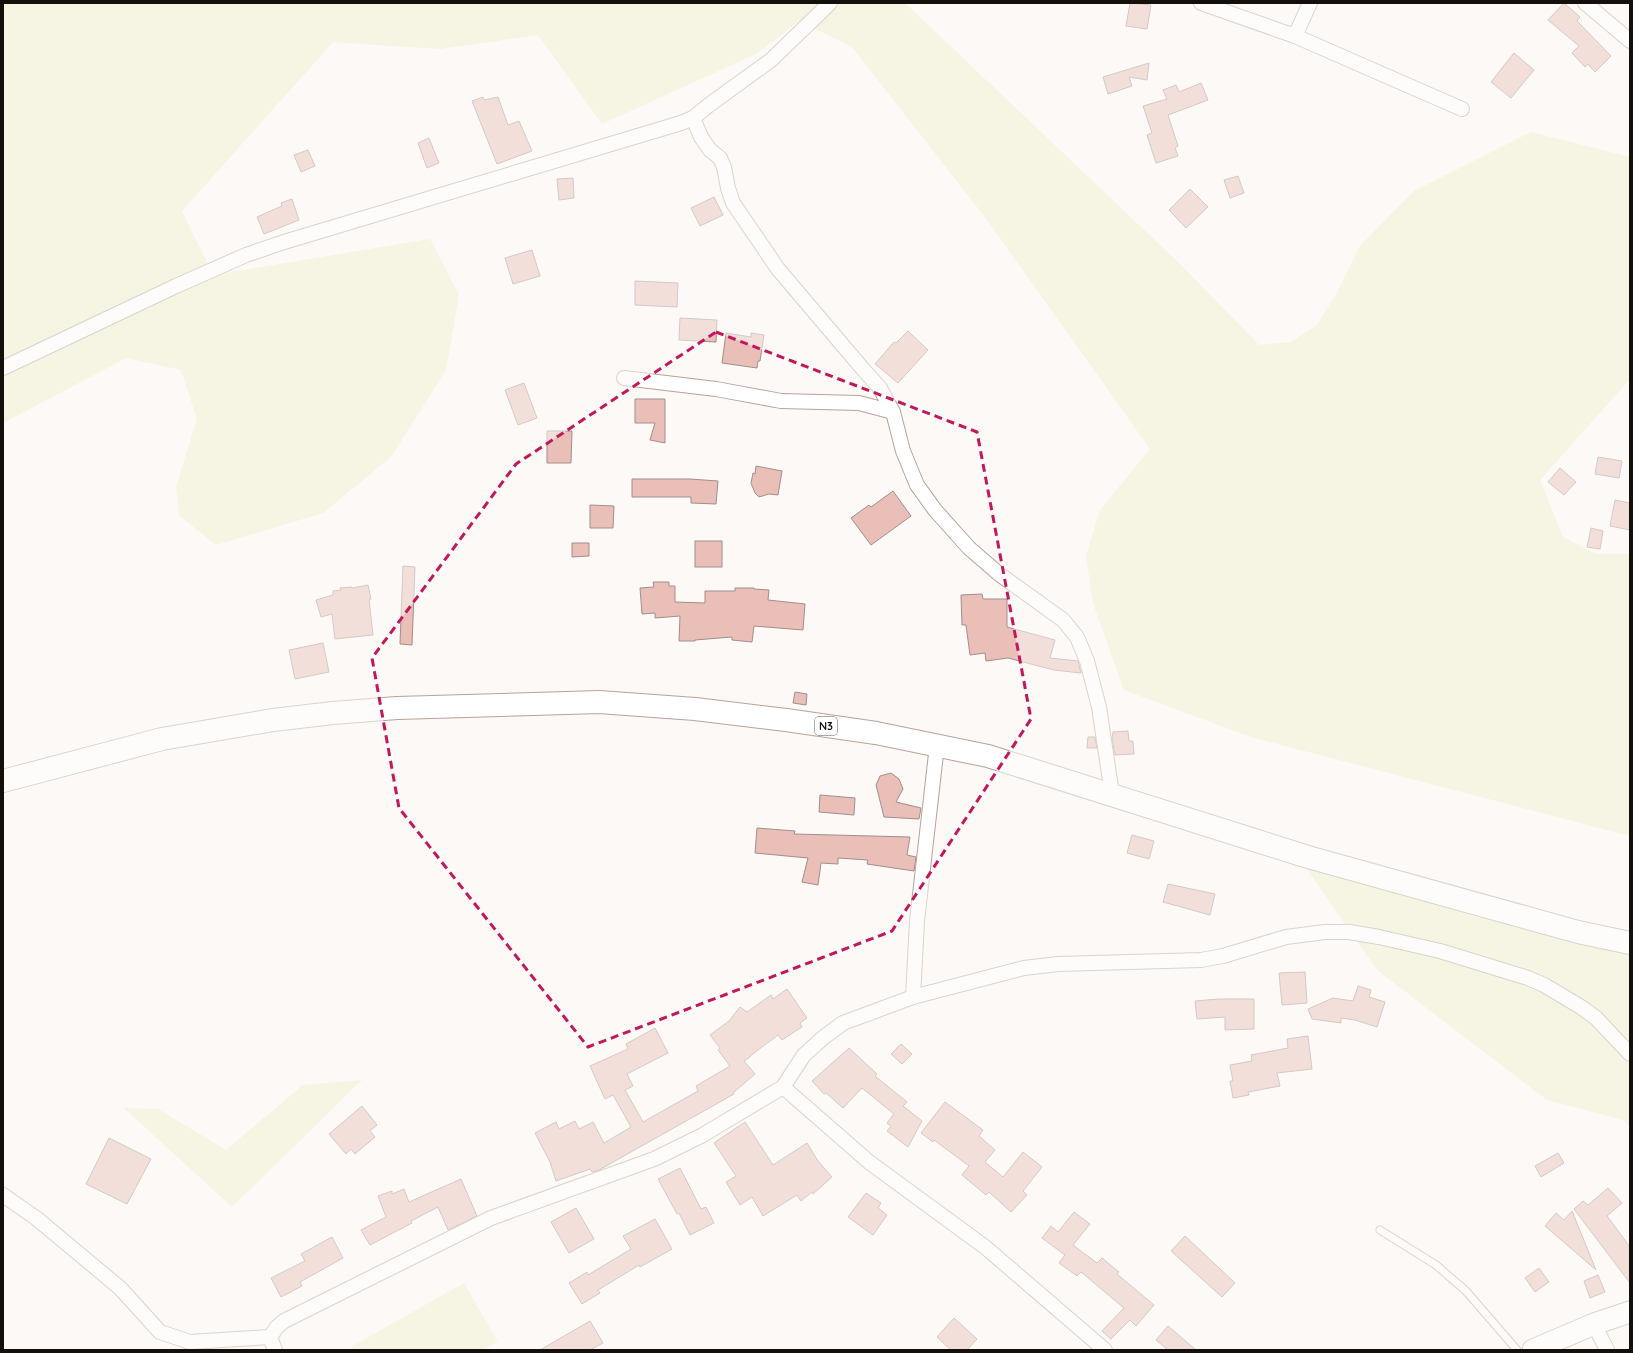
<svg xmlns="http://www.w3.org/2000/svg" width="1633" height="1353" viewBox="0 0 1633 1353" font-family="Quicksand,sans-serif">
	<rect width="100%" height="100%" fill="#fcf9f6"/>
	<g fill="#efedc9">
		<polygon points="3,3 905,3 1180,264 1259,345 1291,342 1316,326 1337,293 1359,247 1414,191 1531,132 1630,157 1630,379 1540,480 1563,537 1596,554 1630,554 1630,836 1251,737 1124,690 1093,603 1086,556 1100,510 1150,449 985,217 852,47 799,21 758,53 602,124 538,35 440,49 333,42 182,211 213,275 430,239 459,295 446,370 391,457 323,513 216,545 180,516 176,487 197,419 181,370 126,358 3,423"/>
		<polygon points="1295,852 1630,937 1630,1127 1623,1120 1547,1100 1377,970"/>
		<polygon points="362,1080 232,1207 124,1108 158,1109 226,1150 303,1085"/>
		<polygon points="464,1283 498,1342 483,1350 353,1350 351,1347"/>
	</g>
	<g fill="#e9bfb8" stroke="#a38e8b">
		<polygon points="1130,3 1151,5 1147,29 1126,26"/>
		<polygon points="1564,3 1580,17 1577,21 1611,56 1595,72 1588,64 1585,67 1572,53 1579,46 1548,20"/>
		<polygon points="1514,53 1534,70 1511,98 1491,82"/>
		<polygon points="1149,63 1147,80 1129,77 1132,86 1108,94 1103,77"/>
		<polygon points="1201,83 1208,100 1168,115 1178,146 1175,148 1178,156 1156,163 1147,135 1152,133 1143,106 1167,99 1163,90 1176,85 1179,92"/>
		<polygon points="483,97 484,100 498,97 508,125 519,121 532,151 497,164 472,101"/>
		<polygon points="429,138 439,163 427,168 418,143"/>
		<polygon points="308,150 315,166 301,172 294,155"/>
		<polygon points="1238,176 1244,193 1230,198 1224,180"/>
		<polygon points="573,178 574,198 559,200 557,179"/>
		<polygon points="1190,189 1208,207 1186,228 1169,210"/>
		<polygon points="714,197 723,215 700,226 691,208"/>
		<polygon points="292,199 299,220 264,234 257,217 282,206 281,203"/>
		<polygon points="532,250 540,276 513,284 505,258"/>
		<polygon points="635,281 678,283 677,307 635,305"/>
		<polygon points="680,318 717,320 716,342 679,340"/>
		<polygon points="908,331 928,350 898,383 875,364 894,342 896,343"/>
		<polygon points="726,333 751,337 751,333 764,335 760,361 758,361 757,368 722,363"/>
		<polygon points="524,383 537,418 518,425 505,390"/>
		<polygon points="635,399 665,399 665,443 650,440 655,423 635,423"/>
		<polygon points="547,431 572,431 571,463 547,463"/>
		<polygon points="1598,457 1622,461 1619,478 1595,474"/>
		<polygon points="756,466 782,471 778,495 769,494 759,497 755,493 751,483 753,473 755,474"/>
		<polygon points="1560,468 1576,482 1564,495 1548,482"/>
		<polygon points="632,479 690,479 718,481 716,504 691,503 691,497 632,497"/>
		<polygon points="893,491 911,516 871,545 851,518 869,505 871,507"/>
		<polygon points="1615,500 1630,503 1630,530 1610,526"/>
		<polygon points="590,505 614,506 613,528 590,528"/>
		<polygon points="1591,528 1603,531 1600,549 1587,547"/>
		<rect x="695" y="541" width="27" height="26"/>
		<polygon points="572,543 589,543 589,556 572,557"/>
		<polygon points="403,566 415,567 412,645 400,644"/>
		<polygon points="653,582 669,582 669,586 675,586 675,602 705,603 705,591 735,591 735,588 754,588 754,589 769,590 768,600 805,604 803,630 754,626 752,642 732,640 732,637 695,640 695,641 679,641 680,616 655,618 655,613 642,614 640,588 654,587"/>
		<polygon points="368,585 371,599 369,600 373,635 335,639 332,614 321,617 316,600 333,595 333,591 341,590 340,588 351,587 352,588"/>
		<polygon points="982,594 983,599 1007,599 1007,627 1055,640 1050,658 1078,661 1081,673 1054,670 1008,658 986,661 985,653 970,655 966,625 962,625 961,595"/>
		<polygon points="323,643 329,672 295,679 289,650"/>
		<polygon points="795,692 807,694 806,705 793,703"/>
		<polygon points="1128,731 1129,741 1133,741 1134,754 1115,755 1112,738 1113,732"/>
		<polygon points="1088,737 1095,737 1097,748 1087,748"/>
		<polygon points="891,773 899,779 903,789 896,802 921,808 919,819 884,817 876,785 880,776"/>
		<polygon points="820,795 855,798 854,815 819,812"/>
		<polygon points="757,828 795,831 794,834 910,837 907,855 916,857 914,871 867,864 868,860 838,858 838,864 821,863 818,885 802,882 808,858 755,853"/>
		<polygon points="1132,835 1154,841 1149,859 1127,853"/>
		<polygon points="1168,884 1215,894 1210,915 1163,902"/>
		<polygon points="1305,972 1307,1003 1282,1005 1279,973"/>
		<polygon points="1358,986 1371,990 1369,997 1385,1002 1377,1027 1355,1020 1341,1018 1341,1023 1312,1019 1308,1009 1333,998 1353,1001"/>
		<polygon points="787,989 807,1018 800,1023 802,1027 782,1040 778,1035 750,1056 750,1057 744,1061 755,1074 733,1093 734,1094 599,1170 592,1172 590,1169 556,1181 550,1162 535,1133 556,1122 559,1129 575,1121 579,1129 593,1122 604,1143 631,1127 613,1095 605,1099 590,1066 628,1049 626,1044 655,1028 668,1053 627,1074 633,1086 625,1090 643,1122 698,1091 696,1086 730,1066 718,1050 720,1048 710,1035 729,1021 740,1007 747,1012 771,995 773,999"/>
		<polygon points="1219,999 1254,999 1254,1029 1225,1030 1225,1017 1197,1019 1195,1001"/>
		<polygon points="1308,1036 1312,1069 1277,1073 1280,1086 1248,1092 1249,1095 1233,1098 1230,1081 1233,1081 1230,1065 1252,1061 1251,1055 1288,1048 1287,1039"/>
		<polygon points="901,1044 912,1054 902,1064 891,1054"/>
		<polygon points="849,1048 877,1074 875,1076 907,1102 903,1106 922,1121 908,1147 887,1131 891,1126 887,1123 894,1114 862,1088 843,1108 826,1093 824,1094 812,1081"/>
		<polygon points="945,1102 983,1130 979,1136 995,1150 985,1162 1003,1177 1023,1152 1042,1167 1023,1191 1027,1195 1011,1212 989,1192 986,1195 962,1175 969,1166 934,1140 933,1142 921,1133"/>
		<polygon points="362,1106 377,1125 370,1131 375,1137 355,1154 351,1149 346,1154 329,1134"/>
		<polygon points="745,1122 773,1165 807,1143 818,1161 832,1177 813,1194 812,1192 801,1201 797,1195 763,1216 752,1197 740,1205 726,1182 736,1176 714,1143"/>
		<polygon points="109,1138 151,1159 127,1204 86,1184"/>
		<polygon points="1558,1153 1564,1163 1541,1177 1535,1166"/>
		<polygon points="680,1168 701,1209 706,1207 714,1223 690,1235 679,1213 677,1214 658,1179"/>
		<polygon points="461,1179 477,1216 448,1230 438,1207 411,1221 412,1223 370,1245 361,1230 386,1217 378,1196 392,1191 392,1194 404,1189 409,1202"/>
		<polygon points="1608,1188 1622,1203 1607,1216 1630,1247 1630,1283 1574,1209 1583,1201 1588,1205"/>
		<polygon points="866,1193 881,1203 878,1208 887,1215 873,1235 848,1217"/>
		<polygon points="576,1208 594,1239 569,1253 551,1222"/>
		<polygon points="1572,1211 1596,1270 1545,1226 1556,1213 1564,1220"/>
		<polygon points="1074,1212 1090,1224 1073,1245 1097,1263 1102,1258 1119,1272 1117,1274 1154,1305 1136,1326 1130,1320 1111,1339 1102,1331 1124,1308 1081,1272 1077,1276 1059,1263 1065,1255 1042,1238 1051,1226 1058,1232"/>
		<polygon points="655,1219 672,1249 640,1267 639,1265 598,1290 600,1293 582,1304 569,1283 587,1272 588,1275 631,1249 623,1236"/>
		<polygon points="1185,1236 1235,1283 1222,1297 1171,1251"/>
		<polygon points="332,1237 343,1258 300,1282 302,1286 281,1297 271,1278 305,1261 301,1254"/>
		<polygon points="1539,1268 1549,1282 1535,1292 1525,1278"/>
		<polygon points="1598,1275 1605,1292 1590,1298 1584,1281"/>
		<polygon points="954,1318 977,1339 967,1350 951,1350 937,1337"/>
		<polygon points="590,1321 603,1343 590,1350 540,1350"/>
		<polygon points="1168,1326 1196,1350 1168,1350 1156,1340"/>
	</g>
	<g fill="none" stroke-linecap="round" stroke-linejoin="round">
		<defs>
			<polyline id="lane" points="1380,1230 1436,1265 1466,1291 1517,1350"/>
			<g id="street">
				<polyline points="1201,3 1295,36 1310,3"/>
				<polyline points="1585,3 1630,41"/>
				<polyline points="1295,36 1462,109"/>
				<polyline points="693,118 701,137 710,150 720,158 724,167 728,188 733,203 778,269 862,368 880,388 893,412 903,451 917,485 935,510 969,548 999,574 1063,620 1077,637 1087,661 1099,707 1112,794"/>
				<polyline points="3,368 176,286 246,255 284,242 681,123 693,118 709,105 771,60 830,3"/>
				<polyline points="624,378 716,389 781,401 859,403 893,412"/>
				<polyline points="913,997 917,921 937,745"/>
				<polyline points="3,1195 36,1218 120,1288 160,1332 190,1342 270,1337"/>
				<polyline points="1594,1324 1607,1350"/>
				<polyline points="275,1350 270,1337 277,1327 284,1321 491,1218 654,1159 701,1136 783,1087"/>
				<polyline points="1105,1350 985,1247 869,1162 783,1087 804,1055 824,1037 843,1023 913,997 1024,968 1058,964 1201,960 1223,956 1286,937 1325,932 1349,932 1379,937 1440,951 1528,978 1544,985 1581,1007 1596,1018 1630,1054"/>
			</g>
			<polyline id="primary" points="1533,1350 1594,1324 1630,1312"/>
			<polyline id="highway" points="3,781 162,739 273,720 333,713 397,708 599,702 695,709 786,720 876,733 988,756 1308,857 1578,932 1630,943"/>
		</defs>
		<use href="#lane" stroke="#b6a499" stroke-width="9"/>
		<use href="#street" stroke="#b6a499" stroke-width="16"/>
		<use href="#primary" stroke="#b6a499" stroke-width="23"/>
		<use href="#highway" stroke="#b6a499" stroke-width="24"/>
		<use href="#lane" stroke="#fff" stroke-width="7"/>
		<use href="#street" stroke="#fff" stroke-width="14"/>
		<use href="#primary" stroke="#fff" stroke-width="21"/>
		<use href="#highway" stroke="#fff" stroke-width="22"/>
	</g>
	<path d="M0 0H1633V1353H0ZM716 332 977 432 1031 719 892 931 588 1047 399 808 372 658 516 464Z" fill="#fcf9f6" fill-opacity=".55" fill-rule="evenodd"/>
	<path fill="none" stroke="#c2185b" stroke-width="3" stroke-dasharray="8 5" stroke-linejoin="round" d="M716 332 977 432 1031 719 892 931 588 1047 399 808 372 658 516 464Z"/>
	<g text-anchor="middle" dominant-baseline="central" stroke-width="3" stroke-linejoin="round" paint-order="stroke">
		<rect fill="#fff" stroke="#5b5754" stroke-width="1" x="815" y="717" width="22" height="18" rx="3"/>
		<g font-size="11" font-weight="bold" fill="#150f0b">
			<text x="826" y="726">N3</text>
		</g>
	</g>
	<rect width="1633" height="1353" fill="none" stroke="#150f0b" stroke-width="8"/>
</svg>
